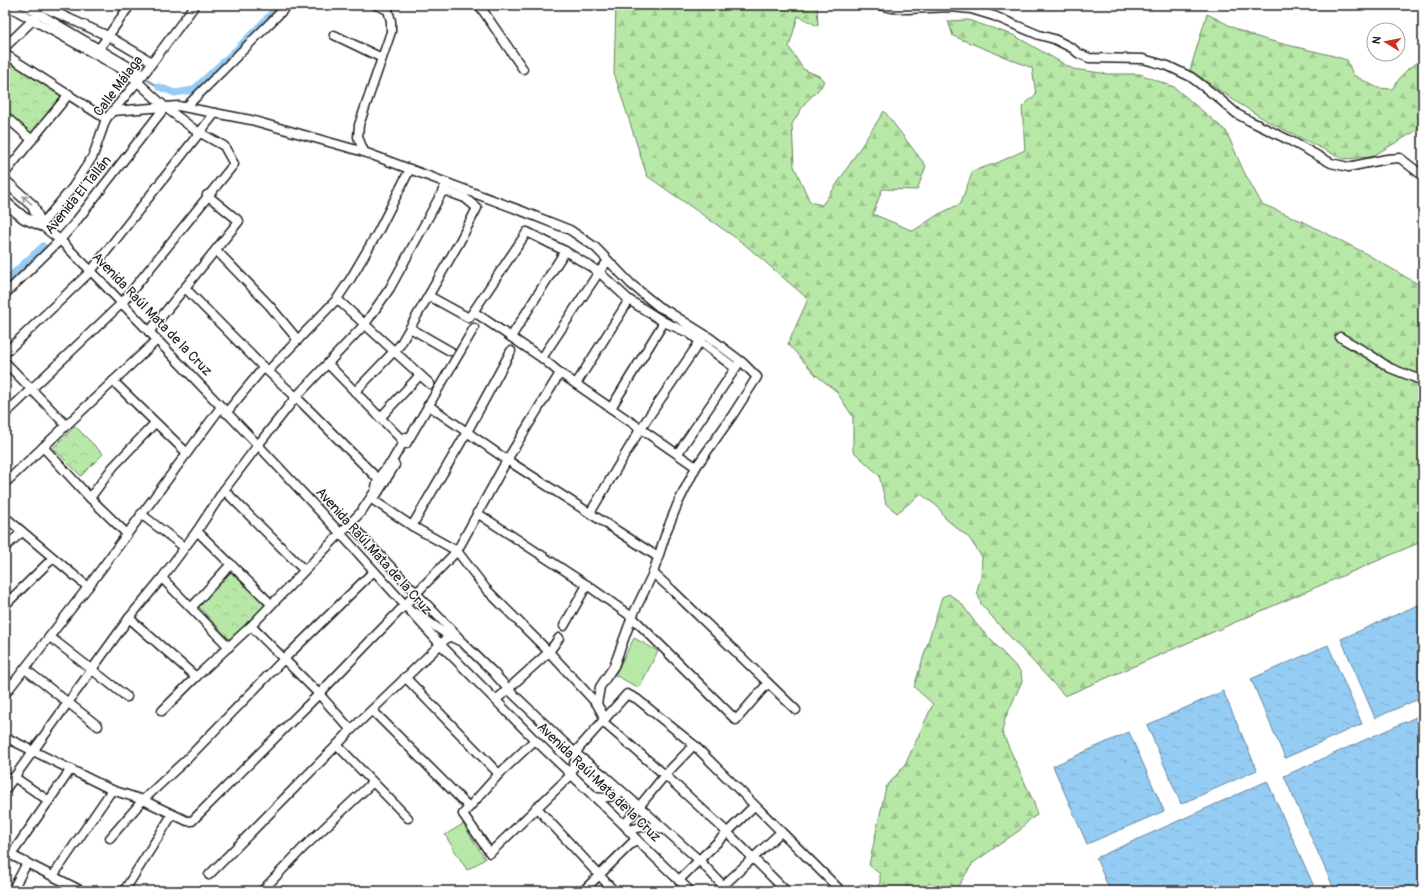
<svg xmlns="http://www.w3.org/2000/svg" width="1428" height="896" viewBox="0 0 1428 896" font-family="Pangolin,sans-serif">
	<defs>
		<pattern id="forest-firs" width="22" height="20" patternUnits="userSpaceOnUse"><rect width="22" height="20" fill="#b8e8a7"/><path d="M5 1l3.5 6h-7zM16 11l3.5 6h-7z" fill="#9ec68f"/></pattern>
		<pattern id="park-crowns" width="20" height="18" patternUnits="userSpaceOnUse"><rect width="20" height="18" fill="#b8e8a7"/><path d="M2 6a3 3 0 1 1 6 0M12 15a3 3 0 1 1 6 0" fill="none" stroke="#9ec68f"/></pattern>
		<pattern id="water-ripples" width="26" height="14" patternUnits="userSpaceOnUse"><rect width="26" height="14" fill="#95ccf4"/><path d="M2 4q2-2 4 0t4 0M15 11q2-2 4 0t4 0" fill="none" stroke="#80afd1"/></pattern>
	</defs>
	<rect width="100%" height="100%" fill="#fff"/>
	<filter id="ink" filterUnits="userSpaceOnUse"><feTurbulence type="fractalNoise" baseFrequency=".025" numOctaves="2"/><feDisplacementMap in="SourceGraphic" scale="8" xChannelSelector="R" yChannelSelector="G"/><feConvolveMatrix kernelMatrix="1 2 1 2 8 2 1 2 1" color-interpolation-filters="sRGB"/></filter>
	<g filter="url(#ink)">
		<g fill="url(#forest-firs)" stroke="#6a8262">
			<polygon points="616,5 817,5 818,26 798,16 789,47 803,69 819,76 824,81 821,87 805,103 792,124 794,166 810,202 822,205 835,187 884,111 926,166 917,190 882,189 873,214 913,231 939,214 960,204 973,171 997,163 1025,150 1022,107 1036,94 1032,68 953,36 948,21 968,20 1013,35 1073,69 1108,74 1140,74 1174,87 1226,131 1244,172 1262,204 1304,222 1363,252 1423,287 1423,541 1065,696 1000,626 981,604 977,591 981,576 982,557 969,538 946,519 938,507 921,494 897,513 886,504 879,475 853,451 853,417 836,391 816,375 788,344 808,299 743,243 647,176 614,73"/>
			<path d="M1207 14C1222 21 1238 31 1254 36 1285 46 1316 50 1347 60L1353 75 1378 88 1392 89 1403 74 1410 67 1423 59V124L1414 132 1371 157 1343 159 1269 122 1238 103 1190 70Z"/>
			<path d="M949 594 961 603 977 625 1021 672 1022 681 1005 719 1002 732 1034 803 1037 815 1029 820 1020 830 973 863 955 891H852C859 881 867 884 876 887L880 883V874L869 865 886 787 905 765 933 704 914 687 942 597Z"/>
		</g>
		<g fill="url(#park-crowns)" stroke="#6a8262">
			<polygon points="5,60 63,94 31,134 5,111"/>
			<polygon points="75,426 103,454 81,476 53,448"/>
			<polygon points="230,572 266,604 230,640 199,607"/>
		</g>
		<g fill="#b8e8a7" stroke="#6a8262">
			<polygon points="634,638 658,651 639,688 615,675"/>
			<polygon points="463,824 485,859 467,870 445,835"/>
		</g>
		<g fill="url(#water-ripples)" stroke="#65869e">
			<polygon points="1418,605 1423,617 1423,697 1375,718 1341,639"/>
			<polygon points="1328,645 1362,724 1285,758 1251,679"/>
			<polygon points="1223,691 1257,770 1181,804 1147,725"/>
			<polygon points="1423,714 1423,891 1335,891 1284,776"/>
			<polygon points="1129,732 1164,811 1087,844 1053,766"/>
			<polygon points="1267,781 1316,891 1110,891 1096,858"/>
		</g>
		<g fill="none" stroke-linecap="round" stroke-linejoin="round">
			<polyline stroke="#65869e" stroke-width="2" points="144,78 159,87"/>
			<g stroke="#95ccf4" stroke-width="7">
				<polyline points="159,87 175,93 193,90 237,49 280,5"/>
				<polyline points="5,281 43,246"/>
			</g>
			<defs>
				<g id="minor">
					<polyline points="24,5 143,75"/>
					<polyline points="39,5 108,36 152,62"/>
					<polyline points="195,5 143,75 106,119 93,156 73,187 41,225 60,240 91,271 258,445 341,534 440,644 535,740 624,825 636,839 690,891"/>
					<polyline points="376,5 388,10"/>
					<polyline points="479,5 523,69"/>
					<polyline points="879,5 892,8 907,9 951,7 971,9 994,16 1039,35 1054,39 1072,48 1078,53 1089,58 1143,59 1168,66 1191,77 1216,96 1237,114 1250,121 1289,140 1331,163 1348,167 1387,159 1400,158 1423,176"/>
					<polyline points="334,35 382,58"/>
					<polyline points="5,47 35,18"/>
					<polyline points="99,49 130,5"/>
					<polyline points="5,54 106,119"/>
					<polyline points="186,107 288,5"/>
					<polyline points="113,111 178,106 251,120 364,152 522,211 570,230 595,247 631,284 659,307 667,311 710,338 743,363 757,377 732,416 696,467 678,503 667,530 653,573 632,617 614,666 600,687 597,704"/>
					<polyline points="5,116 32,140"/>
					<polyline points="364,152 358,137 359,125 391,32 391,21 388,10 389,5"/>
					<polyline points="5,173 69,94"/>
					<polyline points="216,250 269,305 298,340"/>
					<polyline points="185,288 260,364 296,397 378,479"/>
					<polyline points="5,294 60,240 74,224 165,107"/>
					<polyline points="429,296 469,318 527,232 565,251 588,265 599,272 629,300 664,322 689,333 735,368"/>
					<polyline points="337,299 430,384"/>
					<polyline points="474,312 542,358 560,373 696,467"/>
					<polyline points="410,328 450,351"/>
					<polyline points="149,332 239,221 207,195"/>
					<polyline points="511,337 565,251"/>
					<polyline points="1340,337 1369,354 1390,368 1423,381"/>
					<polyline points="5,353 91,271 215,113"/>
					<polyline points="542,358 599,272 608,261"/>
					<polyline points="5,362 66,425"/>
					<polyline points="328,364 403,441"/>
					<polyline points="268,371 337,299 351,278 378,232 410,169"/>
					<polyline points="113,381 187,453"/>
					<polyline points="576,384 629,300"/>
					<polyline points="355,392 400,345 460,241 477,208 465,198 443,190"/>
					<polyline points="428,405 507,460 658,557"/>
					<polyline points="611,408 664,322"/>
					<polyline points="226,413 264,367"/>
					<polyline points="5,414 122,303 234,164 224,146 195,130 165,107 127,72 6,5"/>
					<polyline points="380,418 420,375"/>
					<polyline points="406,444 474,328"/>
					<polyline points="43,447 90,498 127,534"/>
					<polyline points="678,453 739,363"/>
					<polyline points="5,483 157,340"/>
					<polyline points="224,490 304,570"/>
					<polyline points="377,494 395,465"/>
					<polyline points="90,498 113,467 155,423"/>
					<polyline points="373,500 412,526 457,551 486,589 549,652 597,704 603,715 603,722 665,775 728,833 786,891"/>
					<polyline points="477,513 587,585 632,617 736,720 768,683"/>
					<polyline points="590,513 641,428 703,337"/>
					<polyline points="141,514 184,547"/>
					<polyline points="5,517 88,587"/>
					<polyline points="350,524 459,638"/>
					<polyline points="412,526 467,432 511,351"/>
					<polyline points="197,531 271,604"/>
					<polyline points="5,547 22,532"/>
					<polyline points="653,573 672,590 796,710"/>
					<polyline points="162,578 229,647"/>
					<polyline points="5,605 53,558"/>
					<polyline points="192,607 231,564"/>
					<polyline points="416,613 449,636 462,642 493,672 508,689 576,754 605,776 699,860 728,891"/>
					<polyline points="129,618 196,677"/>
					<polyline points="251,626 319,694 351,730"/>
					<polyline points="564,626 587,585"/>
					<polyline points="50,637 127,697"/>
					<polyline points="25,669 98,726"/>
					<polyline points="405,677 499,774"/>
					<polyline points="5,694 88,587 221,407"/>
					<polyline points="496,700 549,652 559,638"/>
					<polyline points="372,710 469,807"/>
					<polyline points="162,711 196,677 251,626 361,512 375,491 378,479 382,473 391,463 406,437"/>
					<polyline points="5,737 112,790 143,800 187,821 192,821 319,694 457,551 507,460 560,373"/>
					<polyline points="535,740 499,774 463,814 490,853 571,775 578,749 627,694 637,699 694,745 841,891"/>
					<polyline points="337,745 408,818"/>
					<polyline points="14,777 49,801"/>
					<polyline points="5,790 129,618 162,578 197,531 224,490 258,445 296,397 365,324 390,288 447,183"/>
					<path d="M594 797C604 799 613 797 622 792"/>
					<polyline points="536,807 614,891"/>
					<polyline points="624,825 665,775 694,745"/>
					<path d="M628 830C640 827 651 825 663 829"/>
					<polyline points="110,838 143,800 188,758 283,660 374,571"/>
					<polyline points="5,852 82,891"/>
					<polyline points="11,855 71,769"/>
					<polyline points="209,875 337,745 351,730 449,636"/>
					<polyline points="53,876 112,790"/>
					<polyline points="679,880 754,806"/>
					<polyline points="724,885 781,832"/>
					<polyline points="12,891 27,863"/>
					<polyline points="124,891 172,815"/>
					<polyline points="262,891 303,848 373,782"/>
					<polyline points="583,891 636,839"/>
				</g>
				<g id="major">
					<polyline points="5,181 33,206 41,225"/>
					<polyline points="5,202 24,218 41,225"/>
				</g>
			</defs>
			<use href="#minor" stroke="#1c1c1c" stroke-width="11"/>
			<use href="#major" stroke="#1c1c1c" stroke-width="13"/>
			<use href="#minor" stroke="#fff" stroke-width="8"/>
			<use href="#major" stroke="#fff" stroke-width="10"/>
		</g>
		<defs><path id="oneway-shaft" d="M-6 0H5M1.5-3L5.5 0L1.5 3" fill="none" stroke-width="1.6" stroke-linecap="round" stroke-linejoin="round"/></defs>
		<use stroke="#999" href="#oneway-shaft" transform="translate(27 200) rotate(-139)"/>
	</g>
	<g text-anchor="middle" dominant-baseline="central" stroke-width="3" stroke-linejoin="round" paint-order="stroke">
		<g font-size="14" fill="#1c1c1c" stroke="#fff">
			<text transform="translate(118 86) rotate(-53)">Calle Málaga</text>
			<text transform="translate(78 195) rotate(-51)">Avenida El Tallán</text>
			<text transform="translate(152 314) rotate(46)">Avenida Raúl Mata de la Cruz</text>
			<text transform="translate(374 551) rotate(48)">Avenida Raúl Mata de la Cruz</text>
			<text transform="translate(599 782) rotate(44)">Avenida Raúl Mata de la Cruz</text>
		</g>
	</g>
	<rect width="1428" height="896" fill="none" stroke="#fff" stroke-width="20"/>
	<rect x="10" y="10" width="1408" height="876" fill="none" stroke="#1c1c1c" stroke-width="1.5" filter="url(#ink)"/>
	<g transform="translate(1386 42) rotate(280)"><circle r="19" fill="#ffffff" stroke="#a4a4a4"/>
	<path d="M0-3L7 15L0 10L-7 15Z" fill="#c8321e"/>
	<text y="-6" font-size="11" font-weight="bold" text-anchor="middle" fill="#1c1c1c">N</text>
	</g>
</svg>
